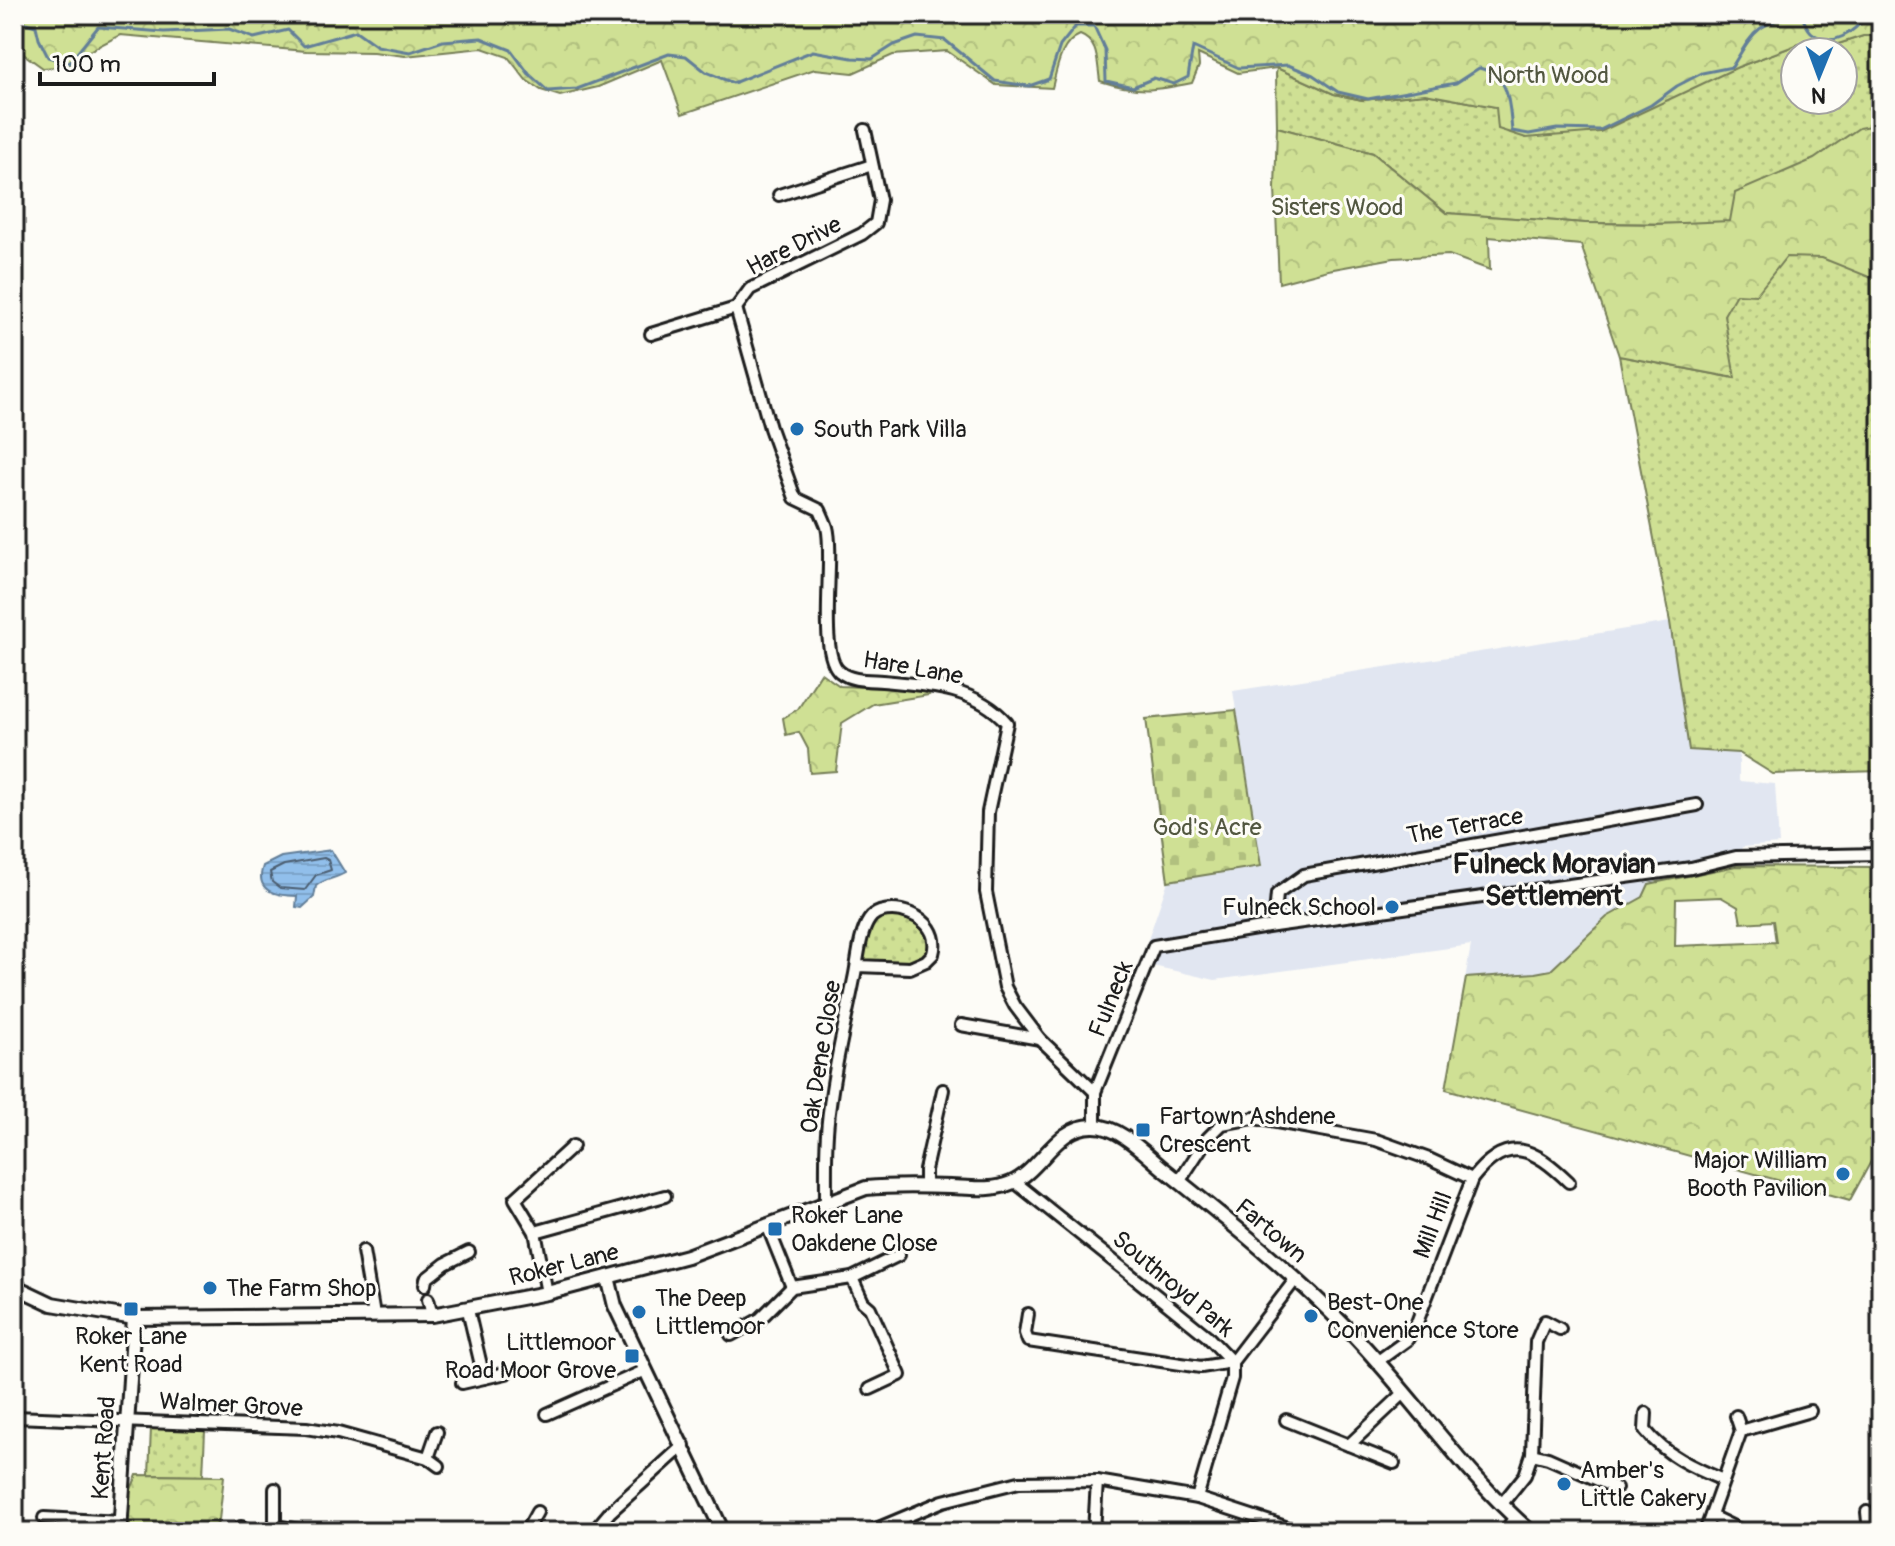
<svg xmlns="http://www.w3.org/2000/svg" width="1895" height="1546" viewBox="0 0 1895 1546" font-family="Pangolin,sans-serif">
	<defs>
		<pattern id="grass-dots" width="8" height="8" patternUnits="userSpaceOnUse" patternTransform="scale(2)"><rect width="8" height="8" fill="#cfe094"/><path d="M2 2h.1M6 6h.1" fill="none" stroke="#b1c07f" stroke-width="1.8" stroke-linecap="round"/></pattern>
		<pattern id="forest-crowns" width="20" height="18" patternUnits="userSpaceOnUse" patternTransform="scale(2)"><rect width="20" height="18" fill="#cfe094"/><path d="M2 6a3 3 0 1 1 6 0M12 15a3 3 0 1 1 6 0" fill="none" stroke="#b1c07f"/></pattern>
		<pattern id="cemetery-stones" width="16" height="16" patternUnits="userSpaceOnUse" patternTransform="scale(2)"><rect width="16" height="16" fill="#cfe094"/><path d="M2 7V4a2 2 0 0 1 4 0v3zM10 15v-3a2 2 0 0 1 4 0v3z" fill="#b1c07f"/></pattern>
		<pattern id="water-rules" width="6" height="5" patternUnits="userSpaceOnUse" patternTransform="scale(2)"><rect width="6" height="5" fill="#91bfeb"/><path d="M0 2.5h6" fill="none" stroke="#7ca4c9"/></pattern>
	</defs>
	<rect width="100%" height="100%" fill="#fdfcf7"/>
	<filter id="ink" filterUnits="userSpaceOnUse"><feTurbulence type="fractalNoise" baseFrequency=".0125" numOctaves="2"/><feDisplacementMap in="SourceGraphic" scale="16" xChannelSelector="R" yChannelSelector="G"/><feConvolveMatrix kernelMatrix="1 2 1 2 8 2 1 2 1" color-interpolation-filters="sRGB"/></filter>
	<g filter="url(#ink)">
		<polygon fill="#e1e6f1" points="1670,622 1689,749 1739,753 1739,781 1775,784 1779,844 1742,847 1736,866 1649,884 1643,897 1607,916 1881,1143 1850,1200 1446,1089 1471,945 1215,980 1140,963 1168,881 1260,866 1233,691"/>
		<g fill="url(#grass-dots)" stroke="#767e58" stroke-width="2" fill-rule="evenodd">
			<path d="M1863 36H1881V771L1773 774 1739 753 1689 750 1670 622 1619 356 1734 378 1697 224 1585 223 1446 213 1373 153 1277 127 1276 74 1277 68 1334 94 1362 100 1425 94 1496 107 1738 67 1799 44 1835 45ZM1795 52H1843V100H1795Z"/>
			<polygon points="877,911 919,918 935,946 918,965 857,966 867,923"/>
			<polygon points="151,1428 205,1431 203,1476 149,1475"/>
		</g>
		<g fill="url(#forest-crowns)" stroke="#767e58" stroke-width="2" fill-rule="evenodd">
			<path d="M14 14H1431L1444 17 1468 14H1881V36H1863L1835 45 1799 44 1738 67 1600 132 1526 138 1498 129 1496 107 1425 94 1362 100 1334 94 1277 68 1238 73 1198 54 1199 66 1192 83C1153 91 1138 93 1100 81 1097 63 1099 42 1080 35 1060 43 1057 69 1052 88L996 85 947 51 893 55 853 73 815 69 682 114 662 60 598 87 560 96 541 90 526 80 508 57 482 48 405 56 373 52 306 51 120 35 87 52 70 66 43 68 15 48 14 55Z"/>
			<polygon points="1881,124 1881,277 1874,279 1822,258 1786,257 1756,295 1736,294 1724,315 1735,378 1619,356 1581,245 1489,237 1490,270 1449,255 1394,258 1328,270 1279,283 1275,188 1277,127 1373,153 1446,213 1585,223 1657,224 1730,221 1735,193 1814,159 1859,128"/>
			<polygon points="821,673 840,686 927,690 929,695 873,704 842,723 836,771 810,773 808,749 799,732 786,735 783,718 798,709"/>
			<path d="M1736 866 1881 867V1143L1850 1200 1446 1089 1466 978 1535 973 1551 970 1607 917 1643 897 1649 884ZM1721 897 1738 907 1741 923 1773 921 1776 942 1675 946 1676 899Z"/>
			<polygon points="137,1475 224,1476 219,1520 214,1532 120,1532 122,1511"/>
		</g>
		<polygon fill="url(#cemetery-stones)" stroke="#767e58" stroke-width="2" points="1236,710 1261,866 1168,881 1146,719"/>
		<path fill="url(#water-rules)" stroke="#627e98" stroke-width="2" d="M331 850 345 873C335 879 324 879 316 886L314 897 302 908 296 907 297 896C277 896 254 892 263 866L281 857Z"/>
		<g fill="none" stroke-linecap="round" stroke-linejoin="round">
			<polygon stroke="#4b5d6f" stroke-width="2" points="324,858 328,860 331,870 316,875 305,890 280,888 272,882 270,872 284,865"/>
			<path stroke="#627e98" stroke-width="3" d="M14 22 15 20 36 26 39 39 48 57 69 63 98 27 164 32 229 29 254 38 288 30 304 46 356 31 377 46 410 52 443 41 481 38 511 50 529 74 548 91 577 89 669 54 686 56 706 72 733 83 813 51 852 58 872 59 894 45 917 37 945 40 995 81 1029 86 1049 79 1060 46 1076 26H1094L1105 50 1106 81 1133 87 1154 78 1174 84 1188 77 1193 47 1239 68 1288 65 1313 75 1338 92 1368 99 1456 83 1479 68C1511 75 1509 104 1512 131L1529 134 1557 129 1600 130 1651 105 1677 86 1702 73 1732 67C1755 29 1756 24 1801 14 1803 19 1807 28 1811 32 1832 51 1855 31 1868 14"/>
			<defs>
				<g id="minor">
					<polyline points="779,195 872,165"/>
					<path d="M736 308 770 428 795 498 820 510C822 515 825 521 827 527 835 557 817 655 840 672 851 681 868 680 882 681 926 685 976 687 1007 723L988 812 986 892 1005 987 1015 1006 1040 1039 1095 1092"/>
					<polyline points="736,308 750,289 862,234 876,223 880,200 865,130"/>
					<polyline points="651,334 736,308"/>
					<polyline points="1274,926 1277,894 1304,875 1697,805"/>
					<polyline points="961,1025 1040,1039"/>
					<polyline points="1095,1126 1095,1092 1154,946 1274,926 1691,868 1736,857 1881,854"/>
					<polyline points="1015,1182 1207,1336 1232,1362"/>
					<polyline points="1179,1182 1207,1139 1222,1124 1254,1118 1376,1140 1429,1159 1472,1179"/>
					<polyline points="925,1186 925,1170 943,1090"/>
					<path d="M826 1202C826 1170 825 1137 830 1105 835 1062 846 1020 854 979 858 961 859 935 869 920 883 898 944 914 933 954L926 961 910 968 857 966"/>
					<polyline points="767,1225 792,1287"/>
					<polyline points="535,1232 665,1196"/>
					<polyline points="363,1251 374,1315"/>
					<polyline points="852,1278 863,1302 870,1308 900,1375 870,1389"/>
					<polyline points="425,1285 426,1279 445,1264 469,1252"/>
					<polyline points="547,1293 535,1232 515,1199 573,1146"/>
					<polyline points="428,1299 432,1315"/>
					<polyline points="468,1310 484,1378 506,1373"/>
					<polyline points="1028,1314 1025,1333 1028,1341 1201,1367 1232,1362"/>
					<polyline points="731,1335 760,1319 792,1287 852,1278 899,1255"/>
					<path d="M1378 1361 1407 1340 1416 1325 1472 1179C1508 1133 1533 1148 1569 1182"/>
					<polyline points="1232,1362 1295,1280"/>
					<polyline points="462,1383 484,1378"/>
					<path d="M1646 1413 1645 1430C1665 1455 1694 1468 1723 1480"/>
					<polyline points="547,1414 646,1370"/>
					<polyline points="1736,1416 1741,1431"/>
					<polyline points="14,1417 306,1428 338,1433 428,1458 439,1466"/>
					<polyline points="1286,1420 1394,1463"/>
					<polyline points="1349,1445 1403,1394"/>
					<polyline points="1532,1454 1548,1458 1616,1488"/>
					<polyline points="428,1458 437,1432"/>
					<polyline points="275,1489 275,1526"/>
					<polyline points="1197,1498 1232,1378 1232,1362"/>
					<polyline points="1501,1505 1525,1475 1532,1454 1536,1342 1545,1321 1560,1329"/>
					<polyline points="1867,1512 1869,1532"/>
					<polyline points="1711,1516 1744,1532"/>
					<polyline points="44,1518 121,1522"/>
					<polyline points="241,1527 253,1532"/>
					<polyline points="265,1532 275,1526 311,1532"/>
					<polyline points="526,1532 537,1512"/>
					<polyline points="593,1532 610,1512 684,1445"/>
					<polyline points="869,1532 943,1501 1019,1482 1097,1481 1197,1498 1301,1532"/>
					<polyline points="1094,1532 1097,1481"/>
					<polyline points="1505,1532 1514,1518"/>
					<polyline points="1705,1532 1741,1431 1810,1411"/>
				</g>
				<g id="tertiary">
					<polyline points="608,1277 615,1306 723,1532"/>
					<path d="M14 1286 52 1304 134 1318 432 1315 547 1293 687 1256 866 1188C895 1185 923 1186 951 1187 972 1188 992 1191 1011 1183 1041 1171 1056 1125 1094 1126 1120 1126 1146 1155 1165 1170 1237 1227 1317 1292 1377 1361 1428 1418 1473 1482 1531 1532"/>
					<polyline points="120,1532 134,1318"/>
				</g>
			</defs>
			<use href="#minor" stroke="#1c1c1c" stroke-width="16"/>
			<use href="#tertiary" stroke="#1c1c1c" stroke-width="18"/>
			<use href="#minor" stroke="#fdfcf7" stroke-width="10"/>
			<use href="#tertiary" stroke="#fdfcf7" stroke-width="12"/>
		</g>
	</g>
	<g fill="#1f6fb2" stroke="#fdfcf7" stroke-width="3">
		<circle cx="797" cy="429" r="8"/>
		<circle cx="1392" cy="907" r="8"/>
		<rect x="1135" y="1122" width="16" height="16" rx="4"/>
		<circle cx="1843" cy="1174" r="8"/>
		<rect x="767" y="1221" width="16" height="16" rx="4"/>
		<circle cx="210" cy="1288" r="8"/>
		<rect x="123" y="1301" width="16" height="16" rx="4"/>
		<circle cx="639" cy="1312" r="8"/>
		<circle cx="1311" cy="1316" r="8"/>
		<rect x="624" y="1348" width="16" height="16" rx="4"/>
		<circle cx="1564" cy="1484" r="8"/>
	</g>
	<g text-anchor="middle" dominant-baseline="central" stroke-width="6" stroke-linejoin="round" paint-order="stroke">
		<g font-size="24" fill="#525740" stroke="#fdfcf7">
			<text x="1548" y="75">North Wood</text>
			<text x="1337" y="207">Sisters Wood</text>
			<text x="1207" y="827">God's Acre</text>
		</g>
		<g font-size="24" fill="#1c1c1c" stroke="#fdfcf7">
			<text transform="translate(794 246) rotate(-27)">Hare Drive</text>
			<text transform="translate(913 668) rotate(10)">Hare Lane</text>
			<text transform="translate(1465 826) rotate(-10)">The Terrace</text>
			<text transform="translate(1111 999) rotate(-68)">Fulneck</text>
			<text transform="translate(821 1057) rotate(-81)">Oak Dene Close</text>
			<text transform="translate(1433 1225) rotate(-69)">Mill Hill</text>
			<text transform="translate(1271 1231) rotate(40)">Fartown</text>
			<text transform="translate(564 1265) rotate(-14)">Roker Lane</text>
			<text transform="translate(1173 1284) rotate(40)">Southroyd Park</text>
			<text transform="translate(231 1405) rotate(3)">Walmer Grove</text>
			<text transform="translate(104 1448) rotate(-86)">Kent Road</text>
		</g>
		<g font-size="24" fill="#1c1c1c" stroke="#fdfcf7" text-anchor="start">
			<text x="813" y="429">South Park Villa</text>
			<text x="1376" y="907" text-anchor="end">Fulneck School</text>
			<text x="1159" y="1116">Fartown Ashdene<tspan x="1159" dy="28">Crescent</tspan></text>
			<text x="1827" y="1160" text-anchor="end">Major William<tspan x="1827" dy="28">Booth Pavilion</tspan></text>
			<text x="791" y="1215">Roker Lane<tspan x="791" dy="28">Oakdene Close</tspan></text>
			<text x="226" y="1288">The Farm Shop</text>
			<text x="655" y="1298">The Deep<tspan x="655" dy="28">Littlemoor</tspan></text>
			<text x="1327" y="1302">Best-One<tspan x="1327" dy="28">Convenience Store</tspan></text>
			<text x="131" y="1336" text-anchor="middle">Roker Lane<tspan x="131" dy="28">Kent Road</tspan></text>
			<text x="616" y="1342" text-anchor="end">Littlemoor<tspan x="616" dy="28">Road Moor Grove</tspan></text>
			<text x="1580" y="1470">Amber's<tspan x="1580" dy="28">Little Cakery</tspan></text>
		</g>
		<g font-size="28" font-weight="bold" fill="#1c1c1c" stroke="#fdfcf7">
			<text x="1554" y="864">Fulneck Moravian<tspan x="1554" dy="32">Settlement</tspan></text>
		</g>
	</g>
	<rect width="1895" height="1546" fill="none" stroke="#fdfcf7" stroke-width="48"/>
	<rect x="24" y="24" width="1847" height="1498" fill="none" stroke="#1c1c1c" stroke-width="3" filter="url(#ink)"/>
	<g transform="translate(1819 76) rotate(181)"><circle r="38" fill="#fdfcf7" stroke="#a3a29f" stroke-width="2"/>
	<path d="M0-6L14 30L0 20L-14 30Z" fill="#1f6fb2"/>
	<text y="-12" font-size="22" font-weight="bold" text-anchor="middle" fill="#1c1c1c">N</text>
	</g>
	<path d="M40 72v12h174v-12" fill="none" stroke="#1c1c1c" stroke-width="4"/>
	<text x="52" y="72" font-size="24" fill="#1c1c1c" stroke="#fdfcf7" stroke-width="6" paint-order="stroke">100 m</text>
</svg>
